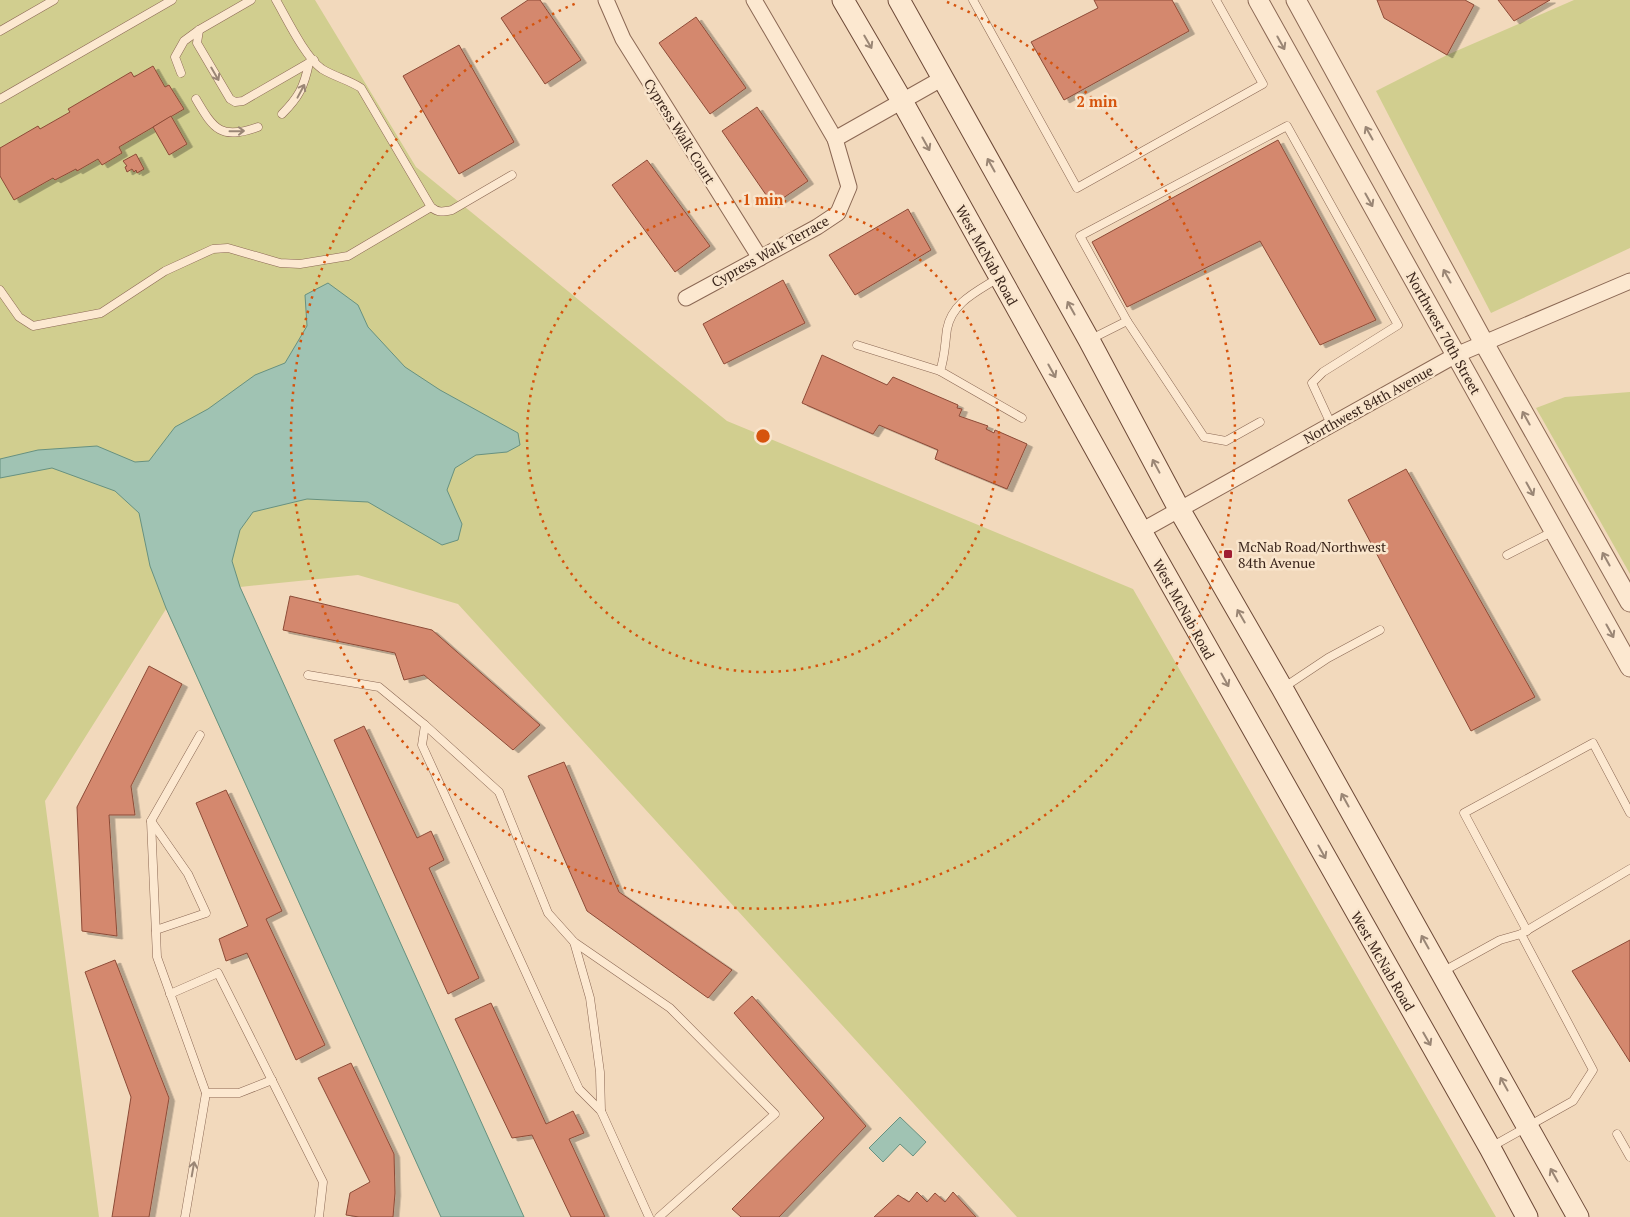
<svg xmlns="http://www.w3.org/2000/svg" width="1630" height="1217" viewBox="0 0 1630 1217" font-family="'PT Serif',serif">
	<defs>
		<filter id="shadow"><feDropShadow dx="5.5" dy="3" stdDeviation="0" flood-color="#0004"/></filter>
	</defs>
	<rect width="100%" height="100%" fill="#f2d9bc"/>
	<g fill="#d1ce8f">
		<polygon points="0,0 315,0 416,167 727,421 1133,589 1496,1217 1017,1217 458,604 358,575 240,587 524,1217 441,1217 166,609 45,801 99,1217 0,1217"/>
		<polygon points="1574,0 1630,0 1630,248 1491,313 1376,91 1447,55"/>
		<polygon points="1630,392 1630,574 1536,408 1565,397"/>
	</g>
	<g fill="#a0c3b3" stroke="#679180">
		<polygon points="328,283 358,305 368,327 405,367 440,390 518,433 520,445 507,452 476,455 455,468 447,490 462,524 458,540 442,545 368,502 307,499 253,512 240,530 232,561 240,587 524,1217 441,1217 166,608 150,566 139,513 115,491 52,468 0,478 0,459 38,450 97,446 135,462 149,461 175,427 208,409 255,375 285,363 307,326 305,295"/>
		<polygon points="900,1117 926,1142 913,1156 900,1144 883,1162 869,1148"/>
	</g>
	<g fill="#d4886e" stroke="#8d4b37" filter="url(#shadow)">
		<polygon points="528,0 540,0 581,60 545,84 501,18"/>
		<polygon points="1094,0 1172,0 1189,31 1064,100 1031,42 1098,8"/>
		<polygon points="1377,0 1465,0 1474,5 1447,55 1384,18"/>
		<polygon points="1498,0 1550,0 1514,21"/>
		<polygon points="696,17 746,88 710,114 659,43"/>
		<polygon points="459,45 514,142 459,174 403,76"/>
		<polygon points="153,66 165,87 169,85 184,109 119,147 122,153 102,165 98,159 77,171 76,169 55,180 53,178 14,200 0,176 0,148 38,126 40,129 70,112 68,109 131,72 134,77"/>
		<polygon points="757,107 808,181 773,205 722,131"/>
		<polygon points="171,116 187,144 169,155 153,127"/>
		<polygon points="1278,140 1376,320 1320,345 1260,241 1127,307 1092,242"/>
		<polygon points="136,154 144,169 137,173 136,170 134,172 132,169 127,172 125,167 127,166 123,161"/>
		<polygon points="647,160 710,246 675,272 612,185"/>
		<polygon points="908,209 931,250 855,295 829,255"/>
		<polygon points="783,280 805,323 724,364 703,324"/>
		<polygon points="822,355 887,385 893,377 958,405 957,408 962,409 959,416 988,426 986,429 994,433 995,430 1027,444 1007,489 935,459 938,450 879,425 873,434 802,403"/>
		<polygon points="1406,469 1535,697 1471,731 1348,500"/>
		<polygon points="290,596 432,630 540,725 513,750 424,675 404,680 395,653 283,630"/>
		<polygon points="149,666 182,684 131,786 135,815 109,815 117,936 82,931 77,807"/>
		<polygon points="364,726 417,838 431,831 444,860 429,868 479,978 448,994 334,740"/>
		<polygon points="564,762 619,892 732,970 708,998 587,911 528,776"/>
		<polygon points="226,790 282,911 266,919 325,1045 296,1060 247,953 226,961 219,939 248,926 196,803"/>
		<polygon points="1630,940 1630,1062 1572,971"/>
		<polygon points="115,960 169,1098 149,1217 112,1217 131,1097 85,972"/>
		<polygon points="752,996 866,1126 779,1217 741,1217 732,1209 824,1118 734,1013"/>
		<polygon points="491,1003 546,1124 573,1111 584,1133 569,1139 605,1217 571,1217 532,1135 512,1138 455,1019"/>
		<polygon points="351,1063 394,1154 395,1193 393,1217 359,1217 346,1215 350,1193 370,1182 318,1078"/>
		<polygon points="917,1192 927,1202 935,1193 945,1202 953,1192 976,1217 874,1217 898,1195 909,1202"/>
	</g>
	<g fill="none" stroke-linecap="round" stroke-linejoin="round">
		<defs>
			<g id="service">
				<path d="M276 0C287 19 305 57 322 69 335 77 349 80 361 88L431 207C438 213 443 212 452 210L512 175"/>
				<polyline points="973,0 1077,188 1263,84 1216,0"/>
				<polyline points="199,30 197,43 230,99 235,102 243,101 314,60"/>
				<polyline points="0,31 54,0"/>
				<polyline points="181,73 175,57 184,41 199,30 251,0"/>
				<polyline points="0,99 172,0"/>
				<path d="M196 99C214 130 221 140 258 127"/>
				<path d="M282 114C299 97 304 87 309 63"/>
				<path d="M998 278C978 291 952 302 947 329 945 343 945 357 940 371L1022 418"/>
				<polyline points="0,290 19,317 33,326 101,313 165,271 213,249 228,248 280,263 300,264 348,256 431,207"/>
				<polyline points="1127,321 1080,236 1287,126 1398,325 1323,372 1312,383 1331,424"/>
				<polyline points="1091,339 1127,321 1204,437 1226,441 1260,422"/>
				<polyline points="857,345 940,371"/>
				<polyline points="1507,555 1554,531"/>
				<polyline points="308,675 379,687 425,725 422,745 579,1089 601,1111 649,1217"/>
				<polyline points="1283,688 1328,658 1380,630"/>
				<polyline points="425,725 499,792 548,913 574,942 670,1008 775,1114 659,1217"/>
				<polyline points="151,821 188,874 206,913 156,930"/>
				<polyline points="1527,931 1464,813 1593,743 1630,813"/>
				<polyline points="574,942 590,998 600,1072 601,1111"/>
				<polyline points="1442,972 1500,940 1521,934"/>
				<polyline points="170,994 218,973 323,1182 319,1217"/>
				<polyline points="206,1093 239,1093 272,1080"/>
				<polyline points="1617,1134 1630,1157"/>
				<polyline points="1491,1147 1573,1101 1593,1070 1521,934 1630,869"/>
				<polyline points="185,1217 206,1093 157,957 151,821 200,735"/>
			</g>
			<g id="minor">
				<polyline points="606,0 623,39 760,258"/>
				<polyline points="835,139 943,78"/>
				<polyline points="686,298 817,227 838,213 849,187 835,139 754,0"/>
				<polyline points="1141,531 1456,355 1630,281"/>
			</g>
			<g id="tertiary">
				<polyline points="1258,0 1630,667"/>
				<polyline points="1296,0 1484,343 1630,602"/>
			</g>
			<g id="secondary">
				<polyline points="843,0 902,101 1141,531 1490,1148 1527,1217"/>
				<polyline points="899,0 1089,340 1179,509 1282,688 1578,1217"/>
			</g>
		</defs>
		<use href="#service" stroke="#8b6854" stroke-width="9"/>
		<use href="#minor" stroke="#8b6854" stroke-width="17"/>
		<use href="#tertiary" stroke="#8b6854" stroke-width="21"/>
		<use href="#secondary" stroke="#6d4937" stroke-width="23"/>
		<use href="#service" stroke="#fce8d0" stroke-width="8"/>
		<use href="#minor" stroke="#fce8d0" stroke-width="15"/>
		<use href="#tertiary" stroke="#fce8d0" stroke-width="19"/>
		<use href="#secondary" stroke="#fce8d0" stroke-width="21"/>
	</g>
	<defs><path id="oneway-shaft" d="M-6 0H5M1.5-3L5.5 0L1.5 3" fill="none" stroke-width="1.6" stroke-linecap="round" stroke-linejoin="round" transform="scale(1.25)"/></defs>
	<g stroke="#9a8675">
		<use href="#oneway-shaft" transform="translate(868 42) rotate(60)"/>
		<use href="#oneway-shaft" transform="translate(1281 43) rotate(61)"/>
		<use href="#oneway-shaft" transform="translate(215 74) rotate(60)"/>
		<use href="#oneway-shaft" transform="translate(301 91) rotate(-62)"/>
		<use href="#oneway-shaft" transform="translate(237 131) rotate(-1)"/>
		<use href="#oneway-shaft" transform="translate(1369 133) rotate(-119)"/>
		<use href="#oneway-shaft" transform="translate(926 144) rotate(61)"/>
		<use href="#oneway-shaft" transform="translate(991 165) rotate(-119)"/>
		<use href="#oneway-shaft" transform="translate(1369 200) rotate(61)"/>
		<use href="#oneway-shaft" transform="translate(1447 276) rotate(-119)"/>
		<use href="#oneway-shaft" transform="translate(1071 308) rotate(-119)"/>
		<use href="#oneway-shaft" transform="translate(1052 371) rotate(61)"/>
		<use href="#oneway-shaft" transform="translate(1526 418) rotate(-119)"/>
		<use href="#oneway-shaft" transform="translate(1156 466) rotate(-118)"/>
		<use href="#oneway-shaft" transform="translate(1530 489) rotate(61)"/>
		<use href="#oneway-shaft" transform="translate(1606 559) rotate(-119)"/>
		<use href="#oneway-shaft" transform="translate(1241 616) rotate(-120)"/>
		<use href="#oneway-shaft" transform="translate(1610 631) rotate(61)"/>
		<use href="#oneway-shaft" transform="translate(1225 680) rotate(61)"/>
		<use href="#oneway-shaft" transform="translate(1345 800) rotate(-119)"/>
		<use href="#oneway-shaft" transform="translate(1322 852) rotate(61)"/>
		<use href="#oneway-shaft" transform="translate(1425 942) rotate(-119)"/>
		<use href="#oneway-shaft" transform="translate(1427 1039) rotate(60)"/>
		<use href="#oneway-shaft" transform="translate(1504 1084) rotate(-119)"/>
		<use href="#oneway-shaft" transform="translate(193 1169) rotate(-80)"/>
		<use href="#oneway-shaft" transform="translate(1554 1175) rotate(-119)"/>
	</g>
	<g fill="none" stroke="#d6540d" stroke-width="2.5" stroke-dasharray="2.5 5">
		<circle cx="763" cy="436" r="236"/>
		<path d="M947 2A472 472 0 1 1 579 2"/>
	</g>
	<rect fill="#a01e34" stroke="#f9e5cc" stroke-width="2" x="1223" y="549" width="10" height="10" rx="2.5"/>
	<g text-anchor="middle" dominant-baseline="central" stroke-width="5" stroke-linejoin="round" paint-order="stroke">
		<g font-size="14" fill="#39241a" stroke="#f9e5cc">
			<text transform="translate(680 131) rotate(58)">Cypress Walk Court</text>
			<text transform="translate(770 251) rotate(-29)">Cypress Walk Terrace</text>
			<text transform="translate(987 255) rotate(61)">West McNab Road</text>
			<text transform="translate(1444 333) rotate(61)">Northwest 70th Street</text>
			<text transform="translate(1368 404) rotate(-29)">Northwest 84th Avenue</text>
			<text transform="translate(1184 609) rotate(61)">West McNab Road</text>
			<text transform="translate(1383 961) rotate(60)">West McNab Road</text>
		</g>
		<g font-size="14" fill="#39241a" stroke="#f9e5cc" text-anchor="start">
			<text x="1238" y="546">McNab Road/Northwest<tspan x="1238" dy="16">84th Avenue</tspan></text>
		</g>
	</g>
	<circle cx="763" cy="436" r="8" fill="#d6540d" stroke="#f9e5cc" stroke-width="2.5"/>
	<g font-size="15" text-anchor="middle" font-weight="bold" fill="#d6540d" stroke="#f9e5cc" stroke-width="5" stroke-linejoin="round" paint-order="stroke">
		<text x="1097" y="107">2 min</text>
		<text x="763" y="205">1 min</text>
	</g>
</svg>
